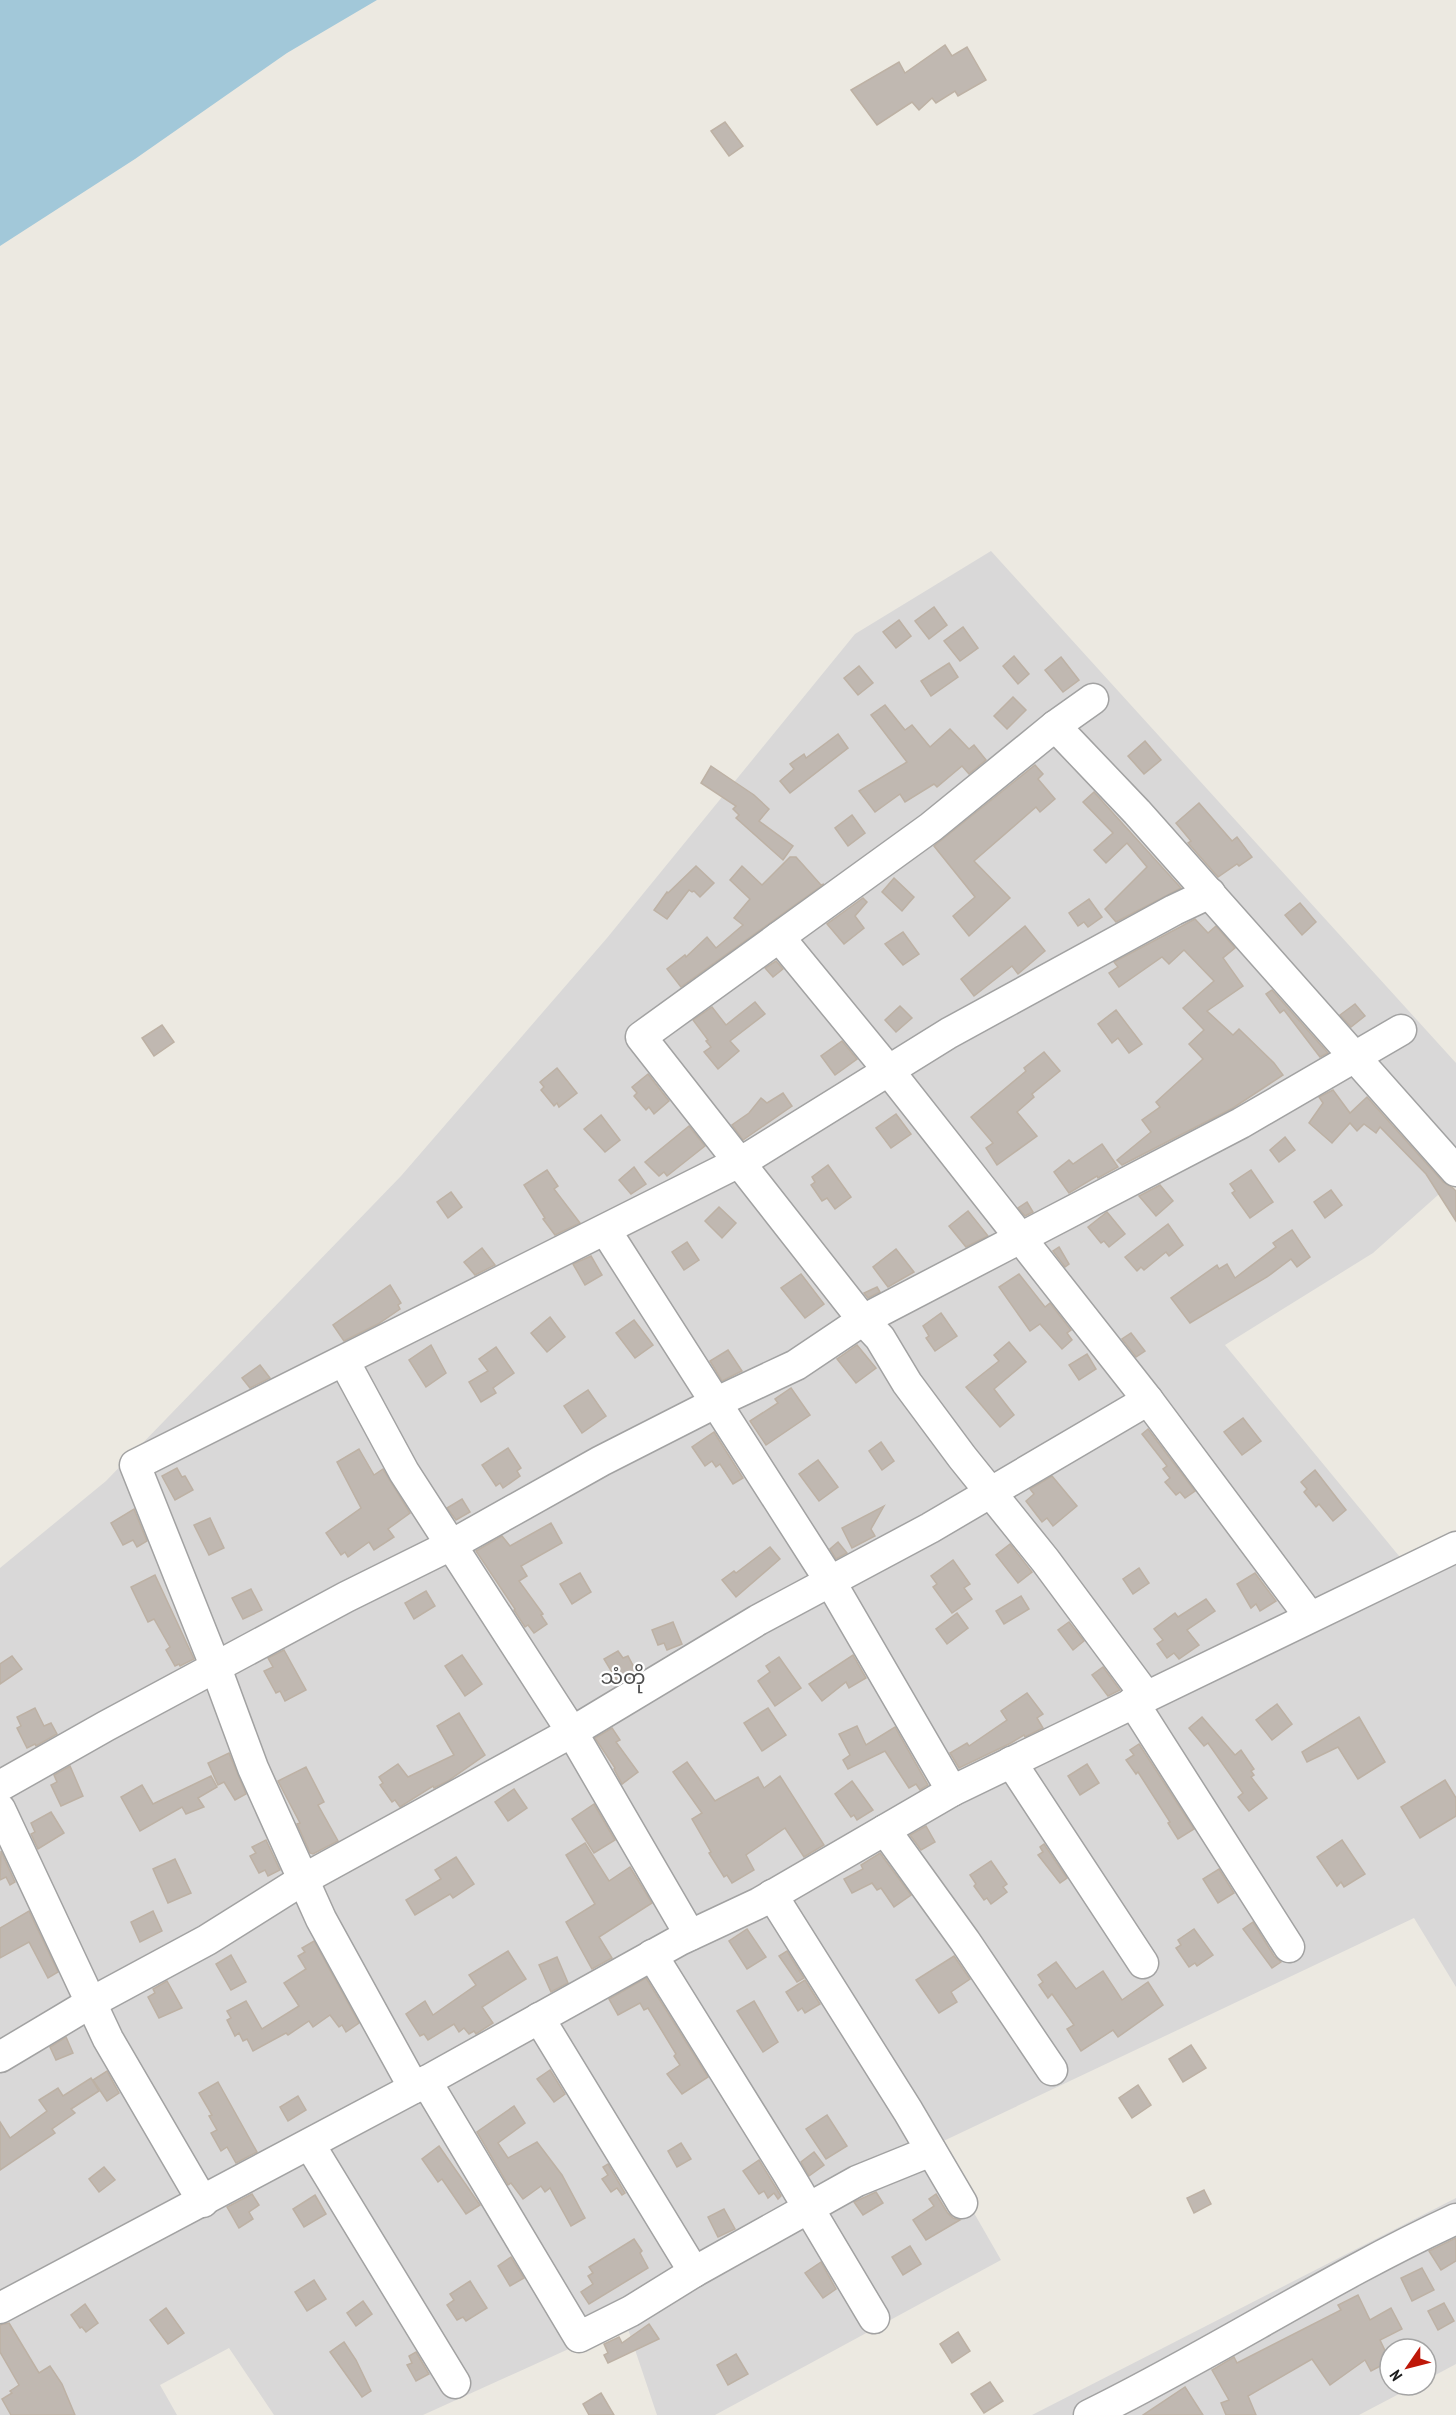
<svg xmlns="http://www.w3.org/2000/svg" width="1456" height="2415" viewBox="0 0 1456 2415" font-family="'PT Sans Narrow','Noto Sans Myanmar',sans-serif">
	<rect width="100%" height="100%" fill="#ece9e1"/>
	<g fill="#d9d8d8">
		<polygon points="991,551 1456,1063 1456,1179 1373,1253 1225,1345 1404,1562 1456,1538 1456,1987 1414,1918 935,2145 1001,2260 715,2415 657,2415 626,2323 423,2415 274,2415 229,2348 160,2385 177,2415 0,2415 0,1568 106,1481 401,1176 607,938 855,634"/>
		<polygon points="1456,2198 1456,2364 1426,2380 1426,2349 1390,2349 1390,2385 1416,2385 1359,2415 1032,2415"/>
	</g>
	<polygon fill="#a2c8d9" points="0,0 377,0 287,53 135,159 0,246"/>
	<g fill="#c0b8b1" stroke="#bdb1a4" stroke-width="1.5">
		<polygon points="945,45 952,56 967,47 986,80 958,96 955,91 936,103 932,98 919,110 912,102 877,125 851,90 899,62 905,73"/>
		<polygon points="725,122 743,146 729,156 711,131"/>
		<polygon points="934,607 947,625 929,639 915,621"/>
		<polygon points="899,620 911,636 896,648 883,632"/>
		<polygon points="963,627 978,648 960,661 944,641"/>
		<polygon points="1014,656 1029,674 1018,684 1003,666"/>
		<polygon points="1061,657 1079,680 1063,692 1045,670"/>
		<polygon points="949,663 958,677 931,696 921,681"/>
		<polygon points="859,666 873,683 858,695 844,678"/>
		<polygon points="1013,697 1026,710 1007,729 994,716"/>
		<polygon points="885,705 905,730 912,725 930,747 950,729 969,749 974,745 986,760 969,774 962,766 937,787 934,784 905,802 900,794 875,812 859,791 907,762 871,715"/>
		<polygon points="838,734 848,748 790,793 780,781 794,769 790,764 804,754 806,758"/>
		<polygon points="1145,741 1161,760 1144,774 1128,756"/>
		<polygon points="1035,765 1043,774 1038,779 1055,799 1040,812 1036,807 974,861 1010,898 969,936 953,916 975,897 934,846"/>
		<polygon points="711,766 754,795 769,809 759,821 793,846 783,860 736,818 739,815 733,809 736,806 701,783"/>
		<polygon points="1094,792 1181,888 1116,922 1105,909 1147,867 1127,843 1106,863 1094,850 1113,833 1083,802"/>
		<polygon points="1199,803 1232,841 1237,837 1252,857 1239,866 1237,864 1218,877 1188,843 1191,841 1176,823"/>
		<polygon points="852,815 865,833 848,846 835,828"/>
		<polygon points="790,857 796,857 821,885 824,884 681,987 667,969 685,955 686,957 707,937 716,948 743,925 734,918 750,899 730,880 742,866 762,885"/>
		<polygon points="696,866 714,883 700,897 694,891 692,892 689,890 667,919 654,910 667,892 668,893"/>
		<polygon points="894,878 914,897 902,911 882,892"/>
		<polygon points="863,898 867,902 855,916 864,928 844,944 827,924"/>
		<polygon points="1089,899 1102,917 1088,927 1084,922 1078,926 1069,913"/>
		<polygon points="1300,903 1316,922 1302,935 1285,915"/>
		<polygon points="1195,919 1208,933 1216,926 1235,948 1223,958 1243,986 1207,1011 1233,1035 1239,1029 1274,1063 1283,1075 1233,1108 1122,1165 1117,1160 1151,1132 1142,1120 1160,1107 1156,1102 1203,1059 1189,1044 1204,1030 1183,1008 1214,981 1184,950 1169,964 1162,957 1119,987 1109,973 1118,967 1114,962"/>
		<polygon points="1025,926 1045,951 1018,974 1012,966 974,996 961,979"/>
		<polygon points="903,932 919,954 903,965 885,944"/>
		<polygon points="776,961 783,969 773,977 765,968"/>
		<polygon points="1272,990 1328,1053 1320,1057 1284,1010 1280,1013 1266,994"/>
		<polygon points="755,1002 765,1014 730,1041 739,1051 718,1069 704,1052 711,1047 706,1041 708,1040 693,1020 712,1007 726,1025"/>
		<polygon points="1355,1004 1365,1016 1351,1027 1340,1015"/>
		<polygon points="900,1006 912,1018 896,1032 885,1020"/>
		<polygon points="1116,1010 1142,1044 1129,1053 1118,1038 1112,1043 1098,1024"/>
		<polygon points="162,1025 174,1042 154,1056 142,1038"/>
		<polygon points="842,1041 857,1059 835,1075 821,1056"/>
		<polygon points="1044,1052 1060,1071 1032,1094 1034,1097 1017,1112 1037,1136 997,1165 986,1148 993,1143 971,1117 1026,1071 1024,1068"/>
		<polygon points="557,1068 577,1093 559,1107 557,1103 554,1106 541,1090 544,1087 540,1082"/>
		<polygon points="648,1074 669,1101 654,1114 649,1107 646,1110 634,1096 637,1093 632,1087"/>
		<polygon points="1333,1090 1350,1113 1367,1097 1443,1182 1453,1188 1456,1191 1456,1221 1426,1174 1380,1127 1376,1133 1364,1124 1357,1131 1350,1123 1332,1143 1309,1123 1323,1103 1319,1097"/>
		<polygon points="783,1093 792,1106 743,1140 732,1125 749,1113 761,1098 767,1103"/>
		<polygon points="896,1114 911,1134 891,1148 876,1128"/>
		<polygon points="601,1115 620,1140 605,1152 584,1129"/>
		<polygon points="689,1126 705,1146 667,1176 664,1172 659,1176 645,1162"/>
		<polygon points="1285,1137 1295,1150 1279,1162 1270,1150"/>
		<polygon points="1102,1144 1118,1167 1098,1178 1097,1176 1069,1193 1054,1172 1069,1160 1073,1164"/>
		<polygon points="828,1165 851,1197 835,1209 827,1198 822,1201 811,1185 815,1182 812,1177"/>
		<polygon points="634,1167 646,1184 631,1194 619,1180"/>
		<polygon points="547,1170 558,1186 554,1189 580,1223 555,1235 543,1219 545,1218 524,1185"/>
		<polygon points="1251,1170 1273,1202 1250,1218 1232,1193 1235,1191 1230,1184"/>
		<polygon points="1160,1185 1173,1201 1156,1216 1139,1196"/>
		<polygon points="1331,1190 1342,1205 1325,1218 1314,1202"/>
		<polygon points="451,1192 462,1207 448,1218 437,1202"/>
		<polygon points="1027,1202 1033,1212 1025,1216 1018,1208"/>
		<polygon points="719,1207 736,1223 722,1238 705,1221"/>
		<polygon points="968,1211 988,1236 966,1247 949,1226"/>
		<polygon points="1107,1212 1125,1234 1109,1247 1104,1241 1101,1243 1088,1227"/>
		<polygon points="1168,1224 1183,1245 1169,1256 1166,1252 1144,1270 1141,1267 1137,1271 1125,1257"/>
		<polygon points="1292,1230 1310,1257 1297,1267 1291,1259 1267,1277 1190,1323 1171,1298 1217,1265 1219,1269 1227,1264 1235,1278 1276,1247 1273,1243"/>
		<polygon points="687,1242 699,1260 684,1270 672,1252"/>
		<polygon points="1059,1247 1069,1264 1065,1267 1053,1251"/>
		<polygon points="482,1248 495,1265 475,1275 464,1262"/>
		<polygon points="896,1249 914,1272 888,1287 873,1267"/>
		<polygon points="591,1256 602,1275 585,1285 573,1264"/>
		<polygon points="801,1274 824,1304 805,1318 781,1288"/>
		<polygon points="1019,1274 1045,1307 1050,1303 1071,1330 1067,1333 1072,1340 1062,1349 1040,1324 1030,1331 999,1287"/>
		<polygon points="390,1285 401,1303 398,1305 400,1309 378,1324 344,1341 333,1325"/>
		<polygon points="877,1287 880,1292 868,1298 864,1293"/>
		<polygon points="941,1313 957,1336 935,1351 926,1338 929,1336 923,1326"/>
		<polygon points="550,1317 565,1337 547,1352 531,1333"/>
		<polygon points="634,1320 653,1345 635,1358 616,1333"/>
		<polygon points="1131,1333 1145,1351 1136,1357 1122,1339"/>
		<polygon points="1009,1342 1026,1362 994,1389 1014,1415 1000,1427 966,1387 999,1361 994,1355"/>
		<polygon points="431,1345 446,1373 426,1387 409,1360"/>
		<polygon points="857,1345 876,1368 856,1383 837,1359"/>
		<polygon points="496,1347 514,1373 493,1388 496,1393 481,1402 469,1382 488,1371 479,1359"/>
		<polygon points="728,1350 742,1371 722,1381 710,1361"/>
		<polygon points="1087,1354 1096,1369 1079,1380 1069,1365"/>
		<polygon points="260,1365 270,1378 250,1388 242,1378"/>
		<polygon points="791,1388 810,1415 766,1445 750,1421 778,1403 775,1399"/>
		<polygon points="588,1390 606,1416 582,1433 564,1406"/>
		<polygon points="1243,1418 1261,1441 1242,1455 1224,1432"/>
		<polygon points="1148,1429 1195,1491 1185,1498 1180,1492 1176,1495 1165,1482 1170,1478 1163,1469 1167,1466 1142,1434"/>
		<polygon points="714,1432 743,1478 733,1484 720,1464 716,1467 712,1461 705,1466 692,1447"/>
		<polygon points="881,1442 894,1461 882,1470 869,1451"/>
		<polygon points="508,1448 521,1468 517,1471 520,1476 503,1488 500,1483 496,1486 482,1465"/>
		<polygon points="359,1449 374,1475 383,1469 410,1513 388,1529 394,1537 374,1550 369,1542 348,1557 345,1552 341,1555 326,1533 361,1508 337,1462"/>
		<polygon points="818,1460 838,1487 819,1501 799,1474"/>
		<polygon points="177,1468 182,1477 185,1476 193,1490 175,1500 162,1476"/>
		<polygon points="1315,1470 1346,1510 1333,1521 1319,1504 1316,1507 1304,1492 1307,1489 1301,1482"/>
		<polygon points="1052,1476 1077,1506 1053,1526 1047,1518 1042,1522 1026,1501 1034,1494 1030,1489"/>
		<polygon points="462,1499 470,1512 456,1520 447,1508"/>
		<polygon points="884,1506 871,1529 875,1536 852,1548 842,1528"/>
		<polygon points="134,1509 147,1541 137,1547 133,1540 123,1545 111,1523"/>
		<polygon points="210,1518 224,1548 209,1555 194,1525"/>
		<polygon points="551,1523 562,1543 521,1566 527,1576 519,1581 543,1614 541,1615 547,1624 534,1633 528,1625 525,1627 514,1610 515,1609 476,1551 502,1536 510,1546"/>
		<polygon points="838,1542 847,1553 836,1559 830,1549"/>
		<polygon points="1010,1544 1032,1572 1018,1583 996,1555"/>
		<polygon points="770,1547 780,1559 736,1597 722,1580 734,1571 736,1573"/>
		<polygon points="953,1560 970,1584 964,1588 972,1599 952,1613 933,1587 937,1584 931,1576"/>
		<polygon points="1139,1568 1149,1583 1133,1594 1123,1579"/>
		<polygon points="580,1573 591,1592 572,1604 560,1584"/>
		<polygon points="1255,1573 1276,1601 1260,1611 1256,1604 1251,1608 1237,1584"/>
		<polygon points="155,1575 194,1659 180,1666 179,1664 175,1666 166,1650 170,1647 154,1619 148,1622 131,1587"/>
		<polygon points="251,1589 262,1610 243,1619 232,1598"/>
		<polygon points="426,1591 435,1606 414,1619 405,1603"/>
		<polygon points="1021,1596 1029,1609 1004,1624 996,1611"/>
		<polygon points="1206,1599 1215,1611 1187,1630 1199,1645 1179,1659 1174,1653 1167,1658 1157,1644 1163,1640 1154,1629 1175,1613 1178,1617"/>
		<polygon points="957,1613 968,1628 947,1644 936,1629"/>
		<polygon points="673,1622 682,1644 667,1650 664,1643 658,1645 652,1630"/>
		<polygon points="1069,1622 1084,1641 1073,1650 1058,1630"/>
		<polygon points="284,1650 306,1690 285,1701 280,1691 276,1693 264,1671 273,1667 268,1658"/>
		<polygon points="618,1651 623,1658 628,1656 637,1673 619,1684 604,1659"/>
		<polygon points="462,1655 482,1684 465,1696 445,1666"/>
		<polygon points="853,1655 866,1678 849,1688 846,1682 822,1701 809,1684"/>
		<polygon points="12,1656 22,1669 0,1684 0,1664"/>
		<polygon points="779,1657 801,1688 775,1706 758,1681 770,1672 766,1666"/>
		<polygon points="1103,1667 1120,1690 1108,1696 1092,1675"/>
		<polygon points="1027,1693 1043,1714 1037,1718 1043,1728 1025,1737 1024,1735 1011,1743 959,1768 950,1753 967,1743 969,1746 1007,1720 1001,1711"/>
		<polygon points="1277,1704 1292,1724 1272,1740 1256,1720"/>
		<polygon points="35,1708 44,1726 51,1723 57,1734 36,1746 35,1744 27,1748 17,1728 21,1726 17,1717"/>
		<polygon points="768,1708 786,1735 762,1751 744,1723"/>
		<polygon points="459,1713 485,1755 448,1781 434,1788 433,1786 400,1807 395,1800 392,1802 380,1785 383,1783 379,1777 398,1764 408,1777 454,1755 437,1726"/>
		<polygon points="1202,1717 1235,1755 1241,1750 1254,1769 1251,1771 1254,1775 1251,1777 1267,1798 1249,1811 1238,1797 1243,1793 1208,1743 1204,1746 1189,1728"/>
		<polygon points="1359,1717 1385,1762 1358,1779 1338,1747 1307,1762 1302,1752"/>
		<polygon points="857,1726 866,1745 895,1727 928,1785 920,1790 916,1784 909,1788 885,1751 848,1769 843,1760 850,1755 839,1734"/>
		<polygon points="612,1728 620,1740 616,1742 638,1772 622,1784 614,1769 615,1768 595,1738"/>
		<polygon points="1139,1744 1194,1829 1178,1839 1168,1823 1170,1822 1138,1772 1136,1774 1126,1760 1134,1755 1130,1750"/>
		<polygon points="229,1753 246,1794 235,1800 224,1782 218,1785 208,1763"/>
		<polygon points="687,1762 715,1801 758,1777 764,1788 780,1776 824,1845 804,1857 785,1828 746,1855 754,1870 732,1883 727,1875 724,1877 709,1853 711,1852 692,1819 702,1813 673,1772"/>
		<polygon points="1087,1764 1099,1783 1080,1795 1068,1776"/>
		<polygon points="70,1766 83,1796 61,1806 51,1785 57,1782 54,1775"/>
		<polygon points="306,1767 324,1802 318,1805 338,1841 313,1854 310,1853 297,1824 300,1823 278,1781"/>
		<polygon points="211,1776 217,1787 198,1798 204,1807 186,1814 182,1807 140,1831 121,1797 142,1785 153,1804"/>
		<polygon points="1445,1780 1456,1798 1456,1816 1420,1838 1401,1807"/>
		<polygon points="852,1781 873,1810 857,1820 854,1815 851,1817 835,1794"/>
		<polygon points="514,1789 527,1808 508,1821 495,1802"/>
		<polygon points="594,1804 615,1840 594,1853 572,1819"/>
		<polygon points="51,1812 64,1833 38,1849 31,1834 35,1832 31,1823"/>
		<polygon points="926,1826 935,1842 921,1850 910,1835"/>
		<polygon points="266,1840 280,1870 268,1876 265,1870 259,1873 250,1856 256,1853 252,1847"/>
		<polygon points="1342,1840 1365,1874 1344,1887 1341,1882 1337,1886 1317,1857"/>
		<polygon points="585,1843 609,1881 630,1867 652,1903 599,1937 612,1958 592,1969 566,1922 595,1904 566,1855"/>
		<polygon points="1044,1844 1067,1878 1060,1883 1038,1855 1043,1852 1040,1847"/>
		<polygon points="1,1851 15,1882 10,1885 6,1877 0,1880"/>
		<polygon points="880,1853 911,1895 894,1907 881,1888 877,1890 872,1883 852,1893 844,1879 863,1869 861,1865"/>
		<polygon points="456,1857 474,1884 453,1898 450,1894 415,1915 406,1900 441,1879 435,1870"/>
		<polygon points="175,1859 191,1893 168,1903 153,1869"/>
		<polygon points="991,1861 1007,1884 1003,1887 1007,1892 991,1904 987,1898 984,1900 974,1886 976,1884 970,1875"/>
		<polygon points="1219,1869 1234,1893 1218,1903 1203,1879"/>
		<polygon points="29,1911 58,1972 48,1978 29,1942 0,1958 0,1928"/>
		<polygon points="153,1911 162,1931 140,1942 131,1922"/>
		<polygon points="1253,1922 1274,1956 1281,1962 1272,1968 1243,1929"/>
		<polygon points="747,1929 766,1957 747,1969 729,1941"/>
		<polygon points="1194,1929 1213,1955 1197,1966 1195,1963 1189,1967 1176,1948 1181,1945 1178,1940"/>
		<polygon points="314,1941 359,2023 346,2032 342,2025 339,2027 330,2015 313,2027 309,2021 288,2035 286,2033 253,2051 247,2039 243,2041 239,2033 235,2036 227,2020 231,2018 227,2011 246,2001 262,2029 299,2006 284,1983 306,1969 298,1956 305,1952 302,1948"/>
		<polygon points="508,1951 526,1979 482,2007 493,2023 476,2034 474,2031 469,2034 464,2028 459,2032 454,2024 428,2040 424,2034 420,2036 406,2014 425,2001 433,2015 476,1985 469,1975"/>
		<polygon points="787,1951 804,1978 797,1982 779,1956"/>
		<polygon points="231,1955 246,1982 231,1990 216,1964"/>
		<polygon points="954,1956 970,1979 951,1992 957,2002 939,2013 916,1980"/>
		<polygon points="557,1957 568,1983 551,1992 539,1965"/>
		<polygon points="1056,1962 1076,1989 1103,1971 1122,2000 1148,1982 1163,2005 1118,2037 1113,2030 1081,2051 1067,2029 1074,2025 1052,1994 1048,1998 1039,1985 1043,1982 1038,1975"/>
		<polygon points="646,1978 708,2077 682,2094 667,2074 680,2065 674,2056 676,2054 648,2008 644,2010 640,2003 618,2015 609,1999"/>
		<polygon points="805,1980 820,2004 805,2013 802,2008 798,2011 786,1992"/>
		<polygon points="167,1981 182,2008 159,2018 148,1997 155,1993 153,1989"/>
		<polygon points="754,2001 778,2042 763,2052 737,2011"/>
		<polygon points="66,2037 73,2053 56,2060 50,2047"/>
		<polygon points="1191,2045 1206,2068 1183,2082 1169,2059"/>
		<polygon points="550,2070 565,2094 554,2102 537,2079"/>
		<polygon points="107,2071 119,2093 107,2101 93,2080"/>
		<polygon points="91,2078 99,2091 71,2109 75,2113 52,2129 55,2133 0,2170 0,2122 10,2138 47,2111 39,2100 58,2088 63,2096"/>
		<polygon points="218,2082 257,2152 236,2163 227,2147 221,2151 211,2133 217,2130 209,2116 212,2115 199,2093"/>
		<polygon points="1138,2085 1151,2105 1132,2118 1119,2098"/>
		<polygon points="298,2096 306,2110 288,2121 280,2107"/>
		<polygon points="514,2106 525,2123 498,2143 508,2158 537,2142 562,2175 585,2218 571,2226 550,2188 545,2192 541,2186 523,2199 511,2183 508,2185 477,2132"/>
		<polygon points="827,2115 847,2146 826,2159 806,2129"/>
		<polygon points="681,2143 691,2159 677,2167 668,2151"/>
		<polygon points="439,2146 480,2205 466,2214 442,2179 438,2182 422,2159"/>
		<polygon points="814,2152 824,2165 809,2176 801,2162"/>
		<polygon points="759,2160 781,2196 778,2199 774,2193 768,2198 764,2191 759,2194 743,2171"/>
		<polygon points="608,2164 625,2193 622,2195 617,2188 611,2192 602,2179 608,2175 603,2167"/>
		<polygon points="104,2167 115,2180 99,2192 89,2179"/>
		<polygon points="1204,2190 1211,2204 1194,2213 1187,2198"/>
		<polygon points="876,2192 883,2203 863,2215 854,2202"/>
		<polygon points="252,2194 259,2205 249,2212 253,2219 239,2228 227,2207"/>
		<polygon points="936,2194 947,2212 953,2218 960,2220 926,2240 913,2220 934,2206 929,2199"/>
		<polygon points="315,2195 326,2214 304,2227 293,2209"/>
		<polygon points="724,2209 735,2229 718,2237 708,2217"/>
		<polygon points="1456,2238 1456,2261 1441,2270 1429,2251"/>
		<polygon points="634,2239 642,2251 640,2253 648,2268 589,2304 581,2292 593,2284 588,2276 593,2273 589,2267"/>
		<polygon points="910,2246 921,2264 903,2275 892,2257"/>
		<polygon points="511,2257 524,2278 510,2286 498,2266"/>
		<polygon points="821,2262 836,2289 823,2298 805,2273"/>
		<polygon points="1422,2268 1434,2290 1412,2301 1401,2278"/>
		<polygon points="314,2280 326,2299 307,2311 295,2292"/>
		<polygon points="470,2281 487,2308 466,2321 463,2317 457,2320 447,2305 454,2300 450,2294"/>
		<polygon points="1358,2295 1370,2320 1391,2308 1402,2329 1380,2340 1390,2361 1371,2371 1365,2360 1330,2385 1312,2359 1248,2396 1256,2415 1226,2415 1221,2403 1229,2400 1212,2370 1234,2357 1237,2363 1341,2310 1338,2305"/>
		<polygon points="363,2301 372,2314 356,2326 347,2313"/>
		<polygon points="1444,2303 1454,2321 1438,2330 1428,2311"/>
		<polygon points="85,2304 98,2323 86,2332 82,2327 80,2328 71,2315"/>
		<polygon points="166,2308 184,2333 168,2344 150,2320"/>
		<polygon points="9,2323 39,2373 50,2366 62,2384 75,2415 11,2415 2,2399 12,2393 10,2391 19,2385 0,2352 0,2325"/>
		<polygon points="649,2324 659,2339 608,2363 604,2355 608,2353 604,2344 619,2337 622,2343"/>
		<polygon points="958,2332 970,2351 952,2363 940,2344"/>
		<polygon points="344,2342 356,2360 371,2391 362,2397 330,2352"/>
		<polygon points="416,2352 429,2374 416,2381 407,2365 412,2363 409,2356"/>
		<polygon points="736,2354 748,2374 728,2385 717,2365"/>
		<polygon points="990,2382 1003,2401 984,2413 971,2394"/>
		<polygon points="1185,2387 1203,2415 1143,2415"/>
		<polygon points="601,2393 614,2415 589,2415 583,2404"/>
	</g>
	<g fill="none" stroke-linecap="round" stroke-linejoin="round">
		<defs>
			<g id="minor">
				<polyline points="1093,699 1055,726 931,827 641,1037 863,1320 880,1338 907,1383 962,1457 1045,1560 1146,1696"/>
				<polyline points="1055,726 1137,812 1456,1171"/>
				<polyline points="779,937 889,1071 1148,1400 1310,1617"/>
				<polyline points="606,1231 830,1581 952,1791"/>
				<polyline points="344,1361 404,1472 572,1732 690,1935"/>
				<polyline points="1133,1702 1289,1947"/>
				<polyline points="1011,1762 1143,1963"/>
				<polyline points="0,1786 106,1726 346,1597 453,1544 601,1461 717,1402 796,1365 863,1320 1241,1123 1401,1030"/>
				<polyline points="0,1809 108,2039 203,2202"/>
				<polyline points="885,1830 965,1941 1052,2070"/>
				<polyline points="772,1895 908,2111 962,2203"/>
				<polyline points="652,1955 787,2172 874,2318"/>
				<polyline points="539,2018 694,2272"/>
				<polyline points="0,2057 92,2002 207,1940 304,1879 572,1732 758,1620 930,1528 1148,1400"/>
				<polyline points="426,2081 579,2337 631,2311 694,2272 857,2181 931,2151"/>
				<polyline points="414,2088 321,1919 253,1768 216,1668 135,1465 751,1156 949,1033 1174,910 1210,893"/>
				<polyline points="310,2145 455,2383"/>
				<polyline points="0,2308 414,2088 680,1940 759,1903 952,1791 1456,1547"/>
				<path d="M1089 2415C1214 2354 1330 2277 1456 2219"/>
			</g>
		</defs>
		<use href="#minor" stroke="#a2a2a2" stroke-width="33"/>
		<use href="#minor" stroke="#fff" stroke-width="30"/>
	</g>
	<g text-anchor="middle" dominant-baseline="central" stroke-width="4.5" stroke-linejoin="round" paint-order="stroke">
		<g font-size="20" fill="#4e4e4e" stroke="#fff">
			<text x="623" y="1677">သံတို</text>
		</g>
	</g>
	<g transform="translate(1408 2367) rotate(235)"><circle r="28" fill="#ffffff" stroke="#a4a4a4" stroke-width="1.5"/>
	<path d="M0-4.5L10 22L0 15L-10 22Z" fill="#be1708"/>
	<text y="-9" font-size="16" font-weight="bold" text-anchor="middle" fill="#1b1b1b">N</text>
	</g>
</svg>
